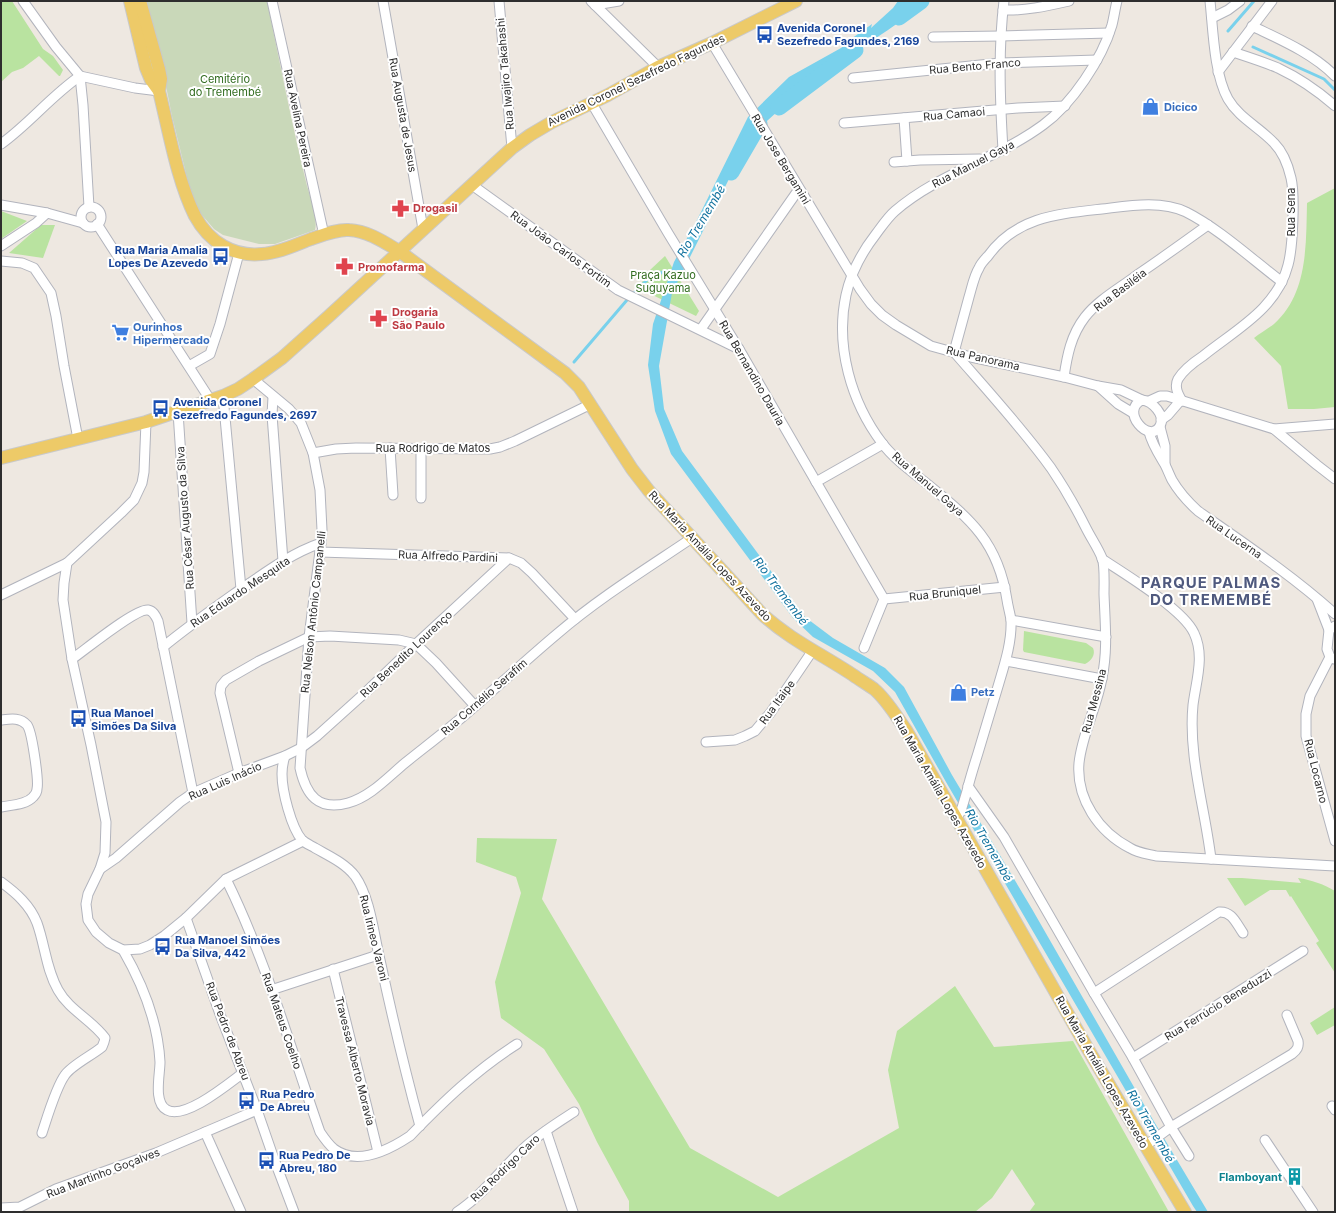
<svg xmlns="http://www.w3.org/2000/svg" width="1336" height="1213" viewBox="0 0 1336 1213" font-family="Inter,sans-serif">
	<rect width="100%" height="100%" fill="#eee8e1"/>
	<g fill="#b9e3a0">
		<polygon points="1,1 12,1 43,49 53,56 63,70 60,76 59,76 39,56 23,68 12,72 1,82"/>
		<path d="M1335 188V407L1314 409H1288L1281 366 1254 338C1260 333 1268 329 1274 324 1308 294 1306 244 1307 203Z"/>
		<polygon points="1,211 27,221 1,239"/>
		<polygon points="41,225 55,225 43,258 9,253"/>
		<polygon points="665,256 699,311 696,316 638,288 650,270"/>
		<path d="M1024 631 1086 643 1093 648C1096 655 1091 661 1085 664L1024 652 1023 650Z"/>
		<polygon points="477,838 557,839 542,899 690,1148 778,1197 899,1128 888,1070 897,1031 955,986 994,1047 1073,1041 1169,1212 1029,1212 1035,1204 1012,1169 992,1198 975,1212 629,1212 629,1201 597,1142 579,1104 544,1049 501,1018 495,982 521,893 516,877 476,862"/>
		<path d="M1227 878H1242L1301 883 1298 878C1312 880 1323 884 1335 891V973L1316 943 1319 941 1291 896 1290 897 1286 890H1270L1245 906Z"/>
		<polygon points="1335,1007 1335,1025 1317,1035 1310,1023"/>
	</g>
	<path fill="#c9d8b9" d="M144 1H267C280 63 292 125 307 186 310 196 318 220 315 230L275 244H259L223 235 214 229 202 215 197 207 191 194 172 116 164 76Z"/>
	<polygon fill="#79d1ec" points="898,1 919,1 905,18 888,30 811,81 757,130 744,149 672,293 659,366 664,409 682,451 805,617 833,638 885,668 904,687 952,775 1032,909 1146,1108 1208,1212 1197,1212 1193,1206 946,782 895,692 873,671 813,637 793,618 671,454 655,411 648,365 653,324 674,262 697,220 748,117 789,77 841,48 851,39 872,24 871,28 893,8"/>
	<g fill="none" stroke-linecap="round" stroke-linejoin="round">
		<g stroke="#79d1ec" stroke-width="3">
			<polyline points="1228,31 1254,1"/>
			<polyline points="1253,47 1324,79 1335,90"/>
			<polyline points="574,362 627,300 649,278 663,272 671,271"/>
		</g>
		<g stroke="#79d1ec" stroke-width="17">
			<polyline points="899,17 921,1"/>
			<polyline points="779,107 855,50"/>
			<polyline points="731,172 759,124"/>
		</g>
		<defs>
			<g id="minor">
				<polyline points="23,1 56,47 80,76 83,105 89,207"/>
				<polyline points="272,1 324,235"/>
				<polyline points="383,1 423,229"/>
				<polyline points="499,1 512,148"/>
				<polyline points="591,1 658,67"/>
				<polyline points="595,5 619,1"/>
				<path d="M1003 10C1026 11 1047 6 1069 1"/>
				<polyline points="1212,18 1228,10 1240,1"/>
				<path d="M1252 26C1281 40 1312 53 1335 76"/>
				<polyline points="933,37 1001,36 1109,33"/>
				<polyline points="712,43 860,289 871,304 882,315 896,325 931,346 971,357 1064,377 1098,386 1118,404 1133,413"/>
				<path d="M1233 52C1248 57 1264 62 1278 68 1299 78 1318 91 1335 106"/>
				<polyline points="1218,72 1272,1"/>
				<polyline points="853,78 1000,63 1097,60"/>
				<polyline points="591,102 668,233 739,349 884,599"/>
				<polyline points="904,118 907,161"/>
				<polyline points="844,123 1018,108 1065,106"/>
				<path d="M1 144C29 124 51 96 80 76L135 88 159 91"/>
				<path d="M1003 150C1000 100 998 50 1004 1"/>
				<polyline points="894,162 920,160 980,159"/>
				<polyline points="472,185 618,290 739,349"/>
				<polyline points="1,205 47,213 83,223"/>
				<circle cx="91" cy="217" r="10"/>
				<polyline points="97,224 211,401"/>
				<polyline points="1,246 36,223 47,213"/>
				<polyline points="1,261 22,263 34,268 51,293 56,316 64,366 78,439"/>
				<path d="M1282 282C1253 260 1218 228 1186 212 1160 200 1128 206 1102 209 1057 214 1016 217 988 256 985 259 981 263 979 268 974 276 972 287 969 297 964 315 959 334 954 352 987 390 1022 428 1051 468 1064 487 1076 508 1086 528 1091 538 1098 548 1102 558 1105 565 1104 585 1104 594 1105 622 1108 650 1102 678 1097 707 1082 734 1079 763 1076 799 1099 832 1130 848 1138 853 1148 854 1156 856L1335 866"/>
				<polyline points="701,329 799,189"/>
				<polyline points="189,366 210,354 220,324 239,253"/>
				<path d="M1064 377C1067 356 1071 335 1085 317 1098 300 1120 288 1137 275 1161 259 1184 242 1208 225"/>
				<path d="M253 379 289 409 301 423 313 453 320 490 322 530 321 543 309 637 300 768C306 795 318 811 348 803 370 797 387 778 405 763 425 747 446 731 466 714 496 688 526 660 557 634 599 598 646 569 692 538"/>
				<polyline points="1098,386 1121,390 1142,400"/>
				<polyline points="223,396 241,589"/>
				<polyline points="273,397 272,415 283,561"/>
				<path d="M1142 400C1152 401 1166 415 1160 426 1150 445 1119 411 1142 400Z"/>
				<polyline points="1149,401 1160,396 1167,396 1274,429 1335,424"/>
				<path d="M1182 401C1178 394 1174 387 1178 379 1184 369 1194 362 1203 356 1235 330 1277 309 1288 265 1293 247 1295 195 1291 178 1288 165 1283 152 1274 143 1259 127 1239 118 1228 99 1214 74 1213 29 1210 1"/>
				<polyline points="178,412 192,623"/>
				<polyline points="1161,420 1168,415 1180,401"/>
				<polyline points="146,422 144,472 142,483 134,500 121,513 67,563 64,583 63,600 72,659 91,745 106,822 105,853 100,869 88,894 86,904 88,920 96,932 109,943 123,950 140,949 150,945 164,936 186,918 226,879 303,841"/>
				<polyline points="1160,427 1165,446 1165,464"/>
				<polyline points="1274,429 1317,465 1335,479"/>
				<path d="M1149 432C1152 444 1158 453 1164 463 1167 468 1169 474 1172 480 1179 492 1188 502 1198 511 1245 544 1293 576 1335 614"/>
				<polyline points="390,448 393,495"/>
				<polyline points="313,453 336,449 356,448 490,449 500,447 515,441 591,404"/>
				<polyline points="816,482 883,444"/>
				<polyline points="421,498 421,449"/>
				<polyline points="320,552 509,558 521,563 532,573 575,619"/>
				<path d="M1102 559C1125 574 1184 610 1194 633 1205 656 1196 681 1193 705 1188 756 1205 808 1211 859"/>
				<polyline points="1,595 67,563"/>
				<polyline points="884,599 1005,587"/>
				<polyline points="1317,599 1329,630"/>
				<polyline points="1011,620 1106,637"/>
				<path d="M163 647C186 628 210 611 234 594 262 575 289 554 321 543"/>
				<polyline points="864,648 884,599"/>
				<polyline points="1330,657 1310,696 1306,714 1306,736 1335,841"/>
				<path d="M72 659C85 650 136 608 148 610 154 611 156 617 158 621L193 793"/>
				<polyline points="1334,659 1330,657 1327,649 1329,630 1335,626"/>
				<polyline points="1006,661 1102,679"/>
				<path d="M1 720C10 719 20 717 27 725 32 731 39 781 37 789 37 792 35 795 33 797 26 805 11 805 1 807"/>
				<polyline points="706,742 735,740 745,736 755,731 771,712 813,650"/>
				<path d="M285 756C283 762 282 768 282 774 282 791 291 827 302 840 305 843 312 846 315 848 329 856 345 863 355 876 370 897 374 935 380 960 392 1016 405 1071 420 1126"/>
				<polyline points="239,773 220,693 221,686 226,680 259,661 309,637 330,636 399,640 416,644 436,663 475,706"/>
				<polyline points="968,786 1004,837 1094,993 1133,1058 1171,1127 1189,1156"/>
				<path d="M956 819 961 811 967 791C970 778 974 766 978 753 985 730 992 706 999 683 1005 663 1012 641 1011 620 1010 613 1008 607 1007 600 998 541 970 519 926 483 911 471 894 459 882 443 851 402 835 346 846 295 851 272 862 252 876 234 882 226 888 217 895 211 939 173 997 159 1043 125 1072 104 1102 59 1112 25 1114 17 1115 9 1117 1"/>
				<polyline points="100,869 116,858 180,802 193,793 239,773 285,756 301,748 317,736 367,691 416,644 509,558"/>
				<path d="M226 879C266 960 290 1047 320 1132 324 1138 328 1144 334 1149 357 1166 389 1150 410 1136 443 1102 476 1070 517 1044"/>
				<path d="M1 882C16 893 30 905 37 923 45 945 46 969 58 990 69 1010 92 1020 105 1038L104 1042 102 1047C91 1056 72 1065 65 1075 56 1087 47 1118 42 1133"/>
				<polyline points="186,918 221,1017 257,1110 274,1159 294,1212"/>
				<path d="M123 950C142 983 158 1023 160 1062 160 1075 153 1103 167 1110 185 1120 228 1084 243 1073"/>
				<polyline points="333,969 378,1152"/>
				<polyline points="271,990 378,955"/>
				<path d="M1094 993 1219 912C1232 911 1236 923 1243 933"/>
				<polyline points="1133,1058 1303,951"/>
				<polyline points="1332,1106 1335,1110"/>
				<polyline points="546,1131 573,1212"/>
				<polyline points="205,1132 241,1212"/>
				<polyline points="1265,1140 1313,1212"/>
				<path d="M1145 1146 1171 1127 1292 1054C1297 1050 1299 1047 1298 1041L1287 1015"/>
				<polyline points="1,1208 20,1207 56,1189 156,1153 257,1110"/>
				<path d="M457 1212C483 1195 501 1169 524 1148 539 1134 557 1123 574 1112"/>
			</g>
			<g id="major">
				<polyline points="130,1 146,68 151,80 159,91"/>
				<path d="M140 1 159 69 161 79 159 91C169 131 177 180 195 216 209 242 233 257 262 254 279 253 295 245 311 239 323 235 337 229 349 230 368 231 384 242 399 251L565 373 579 387 632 469 649 491 762 614C789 639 823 655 853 675 860 680 867 684 874 689 887 700 896 716 906 730L1089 1051 1185 1212"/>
				<polyline points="1,458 146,422 223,396 238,389 253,379 282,358 329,316 512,148 530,135 552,122 608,95 658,67 712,43 796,1"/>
			</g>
		</defs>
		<use href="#minor" stroke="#b2b4bd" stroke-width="11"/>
		<use href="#major" stroke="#c9c9c9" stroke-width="14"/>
		<use href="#minor" stroke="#fff" stroke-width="9"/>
		<use href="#major" stroke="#edca68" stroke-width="12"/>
	</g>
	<defs>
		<symbol id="bus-bare" viewBox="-9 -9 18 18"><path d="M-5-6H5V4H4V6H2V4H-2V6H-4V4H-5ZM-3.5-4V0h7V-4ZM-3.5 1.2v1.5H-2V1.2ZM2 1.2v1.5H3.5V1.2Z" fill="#1a4fb4" stroke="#fff" stroke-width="2.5" paint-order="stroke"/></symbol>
		<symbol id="shop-bare" viewBox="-9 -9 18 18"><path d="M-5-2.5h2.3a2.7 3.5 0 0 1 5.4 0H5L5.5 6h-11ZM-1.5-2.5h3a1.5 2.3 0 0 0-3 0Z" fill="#3f7fe0" stroke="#fff" stroke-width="2.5" paint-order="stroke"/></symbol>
		<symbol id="pharmacy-bare" viewBox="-9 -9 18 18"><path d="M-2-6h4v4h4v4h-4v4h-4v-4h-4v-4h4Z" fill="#e0444e" stroke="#fff" stroke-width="2.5" paint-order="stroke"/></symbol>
		<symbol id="supermarket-bare" viewBox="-9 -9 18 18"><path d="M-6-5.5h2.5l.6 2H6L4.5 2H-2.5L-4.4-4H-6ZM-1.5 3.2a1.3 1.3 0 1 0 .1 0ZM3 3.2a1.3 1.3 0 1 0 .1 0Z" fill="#3f7fe0" stroke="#fff" stroke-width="2.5" paint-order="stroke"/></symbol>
		<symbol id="building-bare" viewBox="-9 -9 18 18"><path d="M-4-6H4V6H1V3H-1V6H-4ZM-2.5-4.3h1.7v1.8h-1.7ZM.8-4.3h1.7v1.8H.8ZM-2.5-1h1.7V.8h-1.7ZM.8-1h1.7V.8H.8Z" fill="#0f9aa8" stroke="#fff" stroke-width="2.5" paint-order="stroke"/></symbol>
	</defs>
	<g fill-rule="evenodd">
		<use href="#bus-bare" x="752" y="22" width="25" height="25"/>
		<use href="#shop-bare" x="1138" y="94" width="25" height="25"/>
		<use href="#pharmacy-bare" x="388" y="196" width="25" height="25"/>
		<use href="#bus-bare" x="208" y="244" width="25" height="25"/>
		<use href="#pharmacy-bare" x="332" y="254" width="25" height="25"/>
		<use href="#pharmacy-bare" x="366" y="306" width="25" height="25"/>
		<use href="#supermarket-bare" x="108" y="320" width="25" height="25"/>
		<use href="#bus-bare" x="148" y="396" width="25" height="25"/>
		<use href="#shop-bare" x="946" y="680" width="25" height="25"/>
		<use href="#bus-bare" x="66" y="706" width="25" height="25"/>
		<use href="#bus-bare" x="150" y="934" width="25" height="25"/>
		<use href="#bus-bare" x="234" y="1088" width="25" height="25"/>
		<use href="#bus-bare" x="254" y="1148" width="25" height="25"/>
		<use href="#building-bare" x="1282" y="1164" width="25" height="25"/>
	</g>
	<g text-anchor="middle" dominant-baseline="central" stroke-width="4" stroke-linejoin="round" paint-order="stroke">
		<g font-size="11" font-weight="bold" fill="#164399" stroke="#fff" text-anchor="start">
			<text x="777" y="28">Avenida Coronel<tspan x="777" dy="13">Sezefredo Fagundes, 2169</tspan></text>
			<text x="208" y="250" text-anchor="end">Rua Maria Amalia<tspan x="208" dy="13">Lopes De Azevedo</tspan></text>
			<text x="173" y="402">Avenida Coronel<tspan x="173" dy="13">Sezefredo Fagundes, 2697</tspan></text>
			<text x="91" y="713">Rua Manoel<tspan x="91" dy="13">Simões Da Silva</tspan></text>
			<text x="175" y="940">Rua Manoel Simões<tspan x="175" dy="13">Da Silva, 442</tspan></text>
			<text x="260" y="1094">Rua Pedro<tspan x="260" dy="13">De Abreu</tspan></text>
			<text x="279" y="1155">Rua Pedro De<tspan x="279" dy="13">Abreu, 180</tspan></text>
		</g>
		<g font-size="11" fill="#2e2e2e" stroke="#fff">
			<text transform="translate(975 66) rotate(-5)">Rua Bento Franco</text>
			<text transform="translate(505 74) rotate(-95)">Rua Iwajiro Takahashi</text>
			<text transform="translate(636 80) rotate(-26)">Avenida Coronel Sezefredo Fagundes</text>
			<text transform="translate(954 114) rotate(-5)">Rua Camaoi</text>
			<text transform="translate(403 115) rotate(80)">Rua Augusta de Jesus</text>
			<text transform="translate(298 118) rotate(78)">Rua Avelina Pereira</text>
			<text transform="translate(781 159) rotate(59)">Rua Jose Bergamini</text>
			<text transform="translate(973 164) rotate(-27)">Rua Manuel Gaya</text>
			<text transform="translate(1291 212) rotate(-90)">Rua Sena</text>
			<text transform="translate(561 249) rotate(36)">Rua João Carlos Fortim</text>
			<text transform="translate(1120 290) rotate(-37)">Rua Basiléia</text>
			<text transform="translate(983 358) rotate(13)">Rua Panorama</text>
			<text transform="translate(752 373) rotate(60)">Rua Bernandino Dauria</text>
			<text x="433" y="448">Rua Rodrigo de Matos</text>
			<text transform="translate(928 484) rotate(41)">Rua Manuel Gaya</text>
			<text transform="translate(185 518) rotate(-94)">Rua César Augusto da Silva</text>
			<text transform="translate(1234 537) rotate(35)">Rua Lucerna</text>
			<text transform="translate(448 556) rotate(2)">Rua Alfredo Pardini</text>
			<text transform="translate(710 556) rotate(47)">Rua Maria Amália Lopes Azevedo</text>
			<text transform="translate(240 592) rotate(-34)">Rua Eduardo Mesquita</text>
			<text transform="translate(945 593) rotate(-6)">Rua Bruniquel</text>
			<text transform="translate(313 612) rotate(-84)">Rua Nelson Antônio Campanelli</text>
			<text transform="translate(406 654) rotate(-43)">Rua Benedito Lourenço</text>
			<text transform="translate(484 697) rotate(-41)">Rua Cornélio Serafim</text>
			<text transform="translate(1094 701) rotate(-75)">Rua Messina</text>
			<text transform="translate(777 702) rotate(-54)">Rua Itaipe</text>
			<text transform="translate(1316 771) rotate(76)">Rua Locarno</text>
			<text transform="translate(225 781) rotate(-24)">Rua Luis Inácio</text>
			<text transform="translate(940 792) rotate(60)">Rua Maria Amália Lopes Azevedo</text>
			<text transform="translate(374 938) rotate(76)">Rua Irineo Varoni</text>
			<text transform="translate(1218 1005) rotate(-32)">Rua Ferrúcio Beneduzzi</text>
			<text transform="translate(282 1021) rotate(71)">Rua Mateus Coelho</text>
			<text transform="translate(228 1031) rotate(69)">Rua Pedro de Abreu</text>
			<text transform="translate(355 1061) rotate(76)">Travessa Alberto Moravia</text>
			<text transform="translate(1102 1072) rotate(60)">Rua Maria Amália Lopes Azevedo</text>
			<text transform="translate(505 1168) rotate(-44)">Rua Rodrigo Caro</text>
			<text transform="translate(103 1173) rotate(-21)">Rua Martinho Goçalves</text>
		</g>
		<g font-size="11" fill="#306b1e" stroke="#fff">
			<text x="225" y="79">Cemitério<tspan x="225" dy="13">do Tremembé</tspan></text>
			<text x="663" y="275">Praça Kazuo<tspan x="663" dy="13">Suguyama</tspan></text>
		</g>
		<g font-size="11" font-weight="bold" fill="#366cbe" stroke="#fff" text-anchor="start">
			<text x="1164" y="107">Dicico</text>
			<text x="133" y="327">Ourinhos<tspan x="133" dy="13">Hipermercado</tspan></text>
			<text x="971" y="692">Petz</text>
		</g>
		<g font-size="11" font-weight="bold" fill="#be3a42" stroke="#fff" text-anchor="start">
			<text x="413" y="208">Drogasil</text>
			<text x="358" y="267">Promofarma</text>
			<text x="392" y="312">Drogaria<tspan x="392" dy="13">São Paulo</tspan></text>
		</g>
		<g font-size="11" font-weight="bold" fill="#0d838f" stroke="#fff" text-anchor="end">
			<text x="1282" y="1177">Flamboyant</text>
		</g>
		<g font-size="12" font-style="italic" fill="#12729e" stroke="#fff">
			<text transform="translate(701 221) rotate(-59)">Rio Tremembé</text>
			<text transform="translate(781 591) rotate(53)">Rio Tremembé</text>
			<text transform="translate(989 845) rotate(60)">Rio Tremembé</text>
			<text transform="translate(1151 1126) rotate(60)">Rio Tremembé</text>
		</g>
		<g font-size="15" font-weight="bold" letter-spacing="1" fill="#4f597e" stroke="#fff">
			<text x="1211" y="582">PARQUE PALMAS<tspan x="1211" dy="17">DO TREMEMBÉ</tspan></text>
		</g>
	</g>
	<rect width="1336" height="1213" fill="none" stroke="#2e2e2e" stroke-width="4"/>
</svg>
